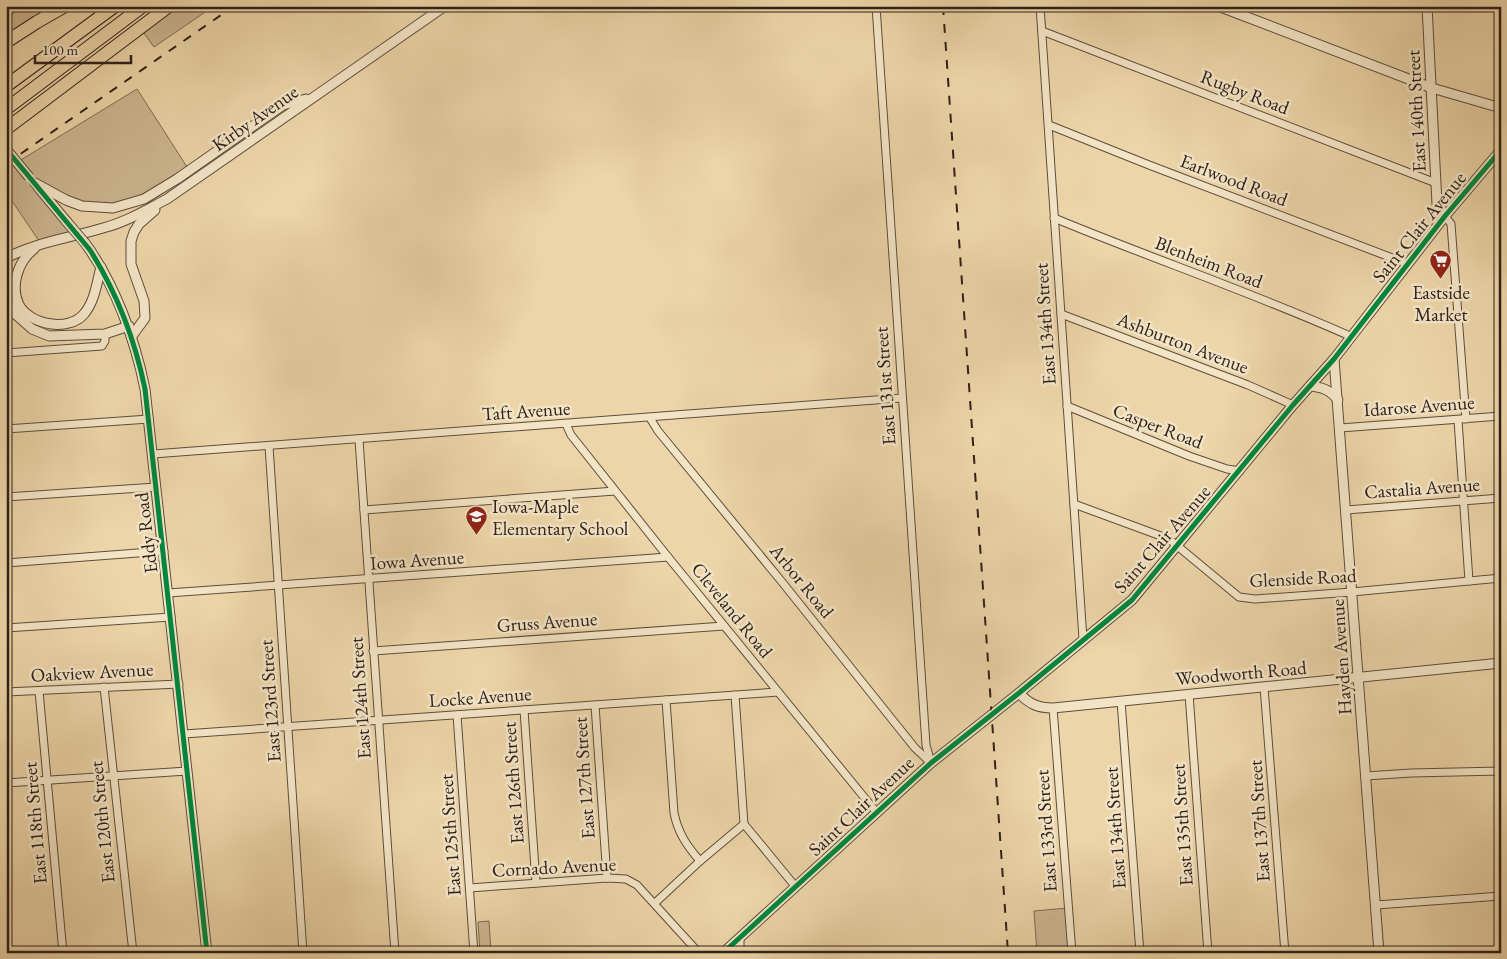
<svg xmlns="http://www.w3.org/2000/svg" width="1507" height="959" viewBox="0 0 1507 959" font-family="'EB Garamond',serif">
	<rect width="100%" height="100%" fill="#ecd5a8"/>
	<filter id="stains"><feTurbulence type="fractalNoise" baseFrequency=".004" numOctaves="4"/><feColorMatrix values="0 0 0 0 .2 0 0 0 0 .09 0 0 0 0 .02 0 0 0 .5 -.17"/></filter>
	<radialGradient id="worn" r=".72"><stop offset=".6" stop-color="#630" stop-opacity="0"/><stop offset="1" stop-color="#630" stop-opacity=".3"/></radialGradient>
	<g fill="#ccb690" stroke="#7e6b55">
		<polygon points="24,6 65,6 6,42 6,19"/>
		<polygon points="169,6 214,6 154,47 141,29"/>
		<polygon points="137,89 189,170 144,199 113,208 82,206 36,184 78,234 41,244 6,192 6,169"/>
		<polygon points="1068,908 1072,953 1037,953 1034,911"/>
		<polygon points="489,921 491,952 480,953 478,922"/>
	</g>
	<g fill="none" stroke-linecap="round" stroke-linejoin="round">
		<defs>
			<g id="minor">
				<polyline points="876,6 926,745 931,763"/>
				<polyline points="1040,6 1083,639"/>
				<polyline points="1042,31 1436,183"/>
				<polyline points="1049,125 1149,165 1408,264"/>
				<polyline points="1445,216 1451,224 1466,419"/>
				<path d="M1054 218C1153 259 1254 293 1352 337"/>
				<polyline points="1061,314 1248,385 1293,405"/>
				<polyline points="6,353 102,346 105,341 105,334"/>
				<polyline points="1067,406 1189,456 1227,469 1240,471"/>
				<polyline points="650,418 658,431 782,582 915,748 930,762"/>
				<polyline points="1458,420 1469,581"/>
				<polyline points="566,424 571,435 668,557 877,813"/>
				<polyline points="1340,428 1501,416"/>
				<polyline points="6,429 149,419"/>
				<polyline points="359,440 395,953"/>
				<polyline points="269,446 303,953"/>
				<polyline points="153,454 902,398"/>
				<polyline points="6,497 156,487"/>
				<polyline points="1074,504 1169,539 1239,597 1255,599 1352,592 1501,578"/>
				<polyline points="364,510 615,491"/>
				<polyline points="1346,510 1501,498"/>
				<polyline points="6,563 164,551"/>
				<polyline points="168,593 668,557"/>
				<polyline points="6,628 171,617"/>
				<polyline points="373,651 724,626"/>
				<polyline points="104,687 133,953"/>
				<polyline points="1264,687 1285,953"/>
				<polyline points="39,691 63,953"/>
				<polyline points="6,692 179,684"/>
				<polyline points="1189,694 1208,953"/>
				<polyline points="735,695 744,824 795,886"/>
				<path d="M666 700 674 813C678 833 687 846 700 861"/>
				<polyline points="1121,701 1140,953"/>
				<polyline points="595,705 607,878"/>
				<polyline points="1053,708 1072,953"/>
				<polyline points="524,710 536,883"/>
				<polyline points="457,715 474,953"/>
				<polyline points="184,734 778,692"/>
				<polyline points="1366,776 1411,773 1501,771"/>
				<polyline points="6,783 187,771"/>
				<polyline points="470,888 607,878 626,879 637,885 699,953"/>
				<polyline points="655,903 700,861 744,824"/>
				<polyline points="1376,905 1501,896"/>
				<polyline points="740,937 740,953"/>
				<polyline points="560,953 590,951 592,953"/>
			</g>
			<g id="tertiary">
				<polyline points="1218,6 1432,88 1501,108"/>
				<polyline points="1427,6 1437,204 1445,216"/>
				<polyline points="35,183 66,200 82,206 113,208 144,199 177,179 283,105 306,99"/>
				<polyline points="38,187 67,222"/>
				<path d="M85 243C115 284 135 339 145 389L207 953"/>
				<path d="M34 249C18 261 10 286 19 305 30 325 69 332 84 314 95 301 97 282 101 267"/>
				<path d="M6 258C37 242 70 238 103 228 126 222 146 210 167 199L445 6"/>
				<polyline points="6,299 15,314 32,329 49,336 105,334 129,326"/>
				<polyline points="132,336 145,318 144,301 131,264 131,241 134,232 139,224 155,210"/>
				<polyline points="1334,359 1379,953"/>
				<path d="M1310 386C1322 387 1330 390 1338 400"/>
				<path d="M1019 693C1029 704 1038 708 1053 708L1501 663"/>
				<polyline points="723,953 931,763 1019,693 1132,600 1293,405 1334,359 1445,216 1501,150"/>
			</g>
			<g id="motorway">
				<polyline points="6,42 37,22 65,6"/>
				<polyline points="6,86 115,6"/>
				<polyline points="6,109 143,6"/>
				<polyline points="6,129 169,6"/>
			</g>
		</defs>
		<use href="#minor" stroke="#5e4d3e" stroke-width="9"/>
		<use href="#tertiary" stroke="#5e4d3e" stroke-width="11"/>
		<use href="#motorway" stroke="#2f201a" stroke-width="14"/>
		<use href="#minor" stroke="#f3e4c6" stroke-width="7"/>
		<use href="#tertiary" stroke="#f3e4c6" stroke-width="9"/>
		<use href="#motorway" stroke="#ecd5a8" stroke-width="12"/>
		<g stroke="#2f201a" stroke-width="2" stroke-dasharray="9 9" stroke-linecap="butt">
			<polyline points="943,6 1008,953"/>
			<polyline points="6,164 234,6"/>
		</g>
		<defs>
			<g id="tertiary-bridge">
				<polyline points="6,149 29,177"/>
				<polyline points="67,222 85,243"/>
			</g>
		</defs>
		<use href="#tertiary-bridge" stroke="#5e4d3e" stroke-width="11" stroke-linecap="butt"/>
		<use href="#tertiary-bridge" stroke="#f3e4c6" stroke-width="9"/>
		<defs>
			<g id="cycleway">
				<path d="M6 149 90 250C117 293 135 340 145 389L207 953"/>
				<polyline points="723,953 931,763 1019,693 1132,600 1293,405 1334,359 1445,216 1501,150"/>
			</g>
		</defs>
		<use href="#cycleway" stroke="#f3e4c6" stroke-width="8"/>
		<use href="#cycleway" stroke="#00873e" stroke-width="5"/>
	</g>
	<defs>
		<symbol id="supermarket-pin" viewBox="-11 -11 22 30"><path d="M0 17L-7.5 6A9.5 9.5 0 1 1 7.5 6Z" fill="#8f2418" stroke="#f3e4c6"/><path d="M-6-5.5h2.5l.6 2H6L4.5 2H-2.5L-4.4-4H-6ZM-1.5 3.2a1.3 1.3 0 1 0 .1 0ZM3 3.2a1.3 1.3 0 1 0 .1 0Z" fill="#fff"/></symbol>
		<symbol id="school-pin" viewBox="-11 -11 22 30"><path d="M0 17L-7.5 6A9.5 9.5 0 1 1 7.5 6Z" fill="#8f2418" stroke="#f3e4c6"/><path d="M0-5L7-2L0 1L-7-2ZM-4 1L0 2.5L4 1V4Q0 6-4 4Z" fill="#fff"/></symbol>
	</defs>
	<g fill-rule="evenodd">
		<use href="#supermarket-pin" x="1428" y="248" width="25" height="34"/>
		<use href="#school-pin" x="464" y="504" width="25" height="34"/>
	</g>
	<g text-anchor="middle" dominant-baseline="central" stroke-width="5" stroke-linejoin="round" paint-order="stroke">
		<g font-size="19" fill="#2f201a" stroke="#f3e4c6">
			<text transform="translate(1245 92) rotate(21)">Rugby Road</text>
			<text transform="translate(1416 111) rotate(-93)">East 140th Street</text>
			<text transform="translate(255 118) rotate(-35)">Kirby Avenue</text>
			<text transform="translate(1234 180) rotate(21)">Earlwood Road</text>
			<text transform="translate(1419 227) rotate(-51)">Saint Clair Avenue</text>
			<text transform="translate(1209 262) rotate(21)">Blenheim Road</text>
			<text transform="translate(1045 324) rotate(-94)">East 134th Street</text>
			<text transform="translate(1183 343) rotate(21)">Ashburton Avenue</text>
			<text transform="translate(885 386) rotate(-94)">East 131st Street</text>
			<text transform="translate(1419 406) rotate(-4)">Idarose Avenue</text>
			<text transform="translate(526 411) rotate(-4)">Taft Avenue</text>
			<text transform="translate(1158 426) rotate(21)">Casper Road</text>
			<text transform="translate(1422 488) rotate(-4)">Castalia Avenue</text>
			<text transform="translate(146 533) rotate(-97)">Eddy Road</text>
			<text transform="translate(1162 539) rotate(-49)">Saint Clair Avenue</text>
			<text transform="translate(417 560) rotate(-4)">Iowa Avenue</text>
			<text transform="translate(1303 578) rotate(-3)">Glenside Road</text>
			<text transform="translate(802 581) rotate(51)">Arbor Road</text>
			<text transform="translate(732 610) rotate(51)">Cleveland Road</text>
			<text transform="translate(547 622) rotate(-4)">Gruss Avenue</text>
			<text transform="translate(1341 657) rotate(-94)">Hayden Avenue</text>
			<text transform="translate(92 672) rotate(-3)">Oakview Avenue</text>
			<text transform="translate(1241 673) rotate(-5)">Woodworth Road</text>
			<text transform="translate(480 697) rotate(-4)">Locke Avenue</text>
			<text transform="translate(360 698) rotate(-94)">East 124th Street</text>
			<text transform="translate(270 701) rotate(-94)">East 123rd Street</text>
			<text transform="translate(584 778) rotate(-94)">East 127th Street</text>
			<text transform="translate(513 783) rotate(-94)">East 126th Street</text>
			<text transform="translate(861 806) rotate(-43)">Saint Clair Avenue</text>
			<text transform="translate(1259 821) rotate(-94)">East 137th Street</text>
			<text transform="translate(102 822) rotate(-96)">East 120th Street</text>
			<text transform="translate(35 823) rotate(-95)">East 118th Street</text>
			<text transform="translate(1182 825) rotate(-94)">East 135th Street</text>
			<text transform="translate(1115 828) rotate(-94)">East 134th Street</text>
			<text transform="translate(1046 831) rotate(-94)">East 133rd Street</text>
			<text transform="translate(450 835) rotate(-94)">East 125th Street</text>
			<text transform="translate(554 867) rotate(-3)">Cornado Avenue</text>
		</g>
		<g font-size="19" fill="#2f201a" stroke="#f3e4c6">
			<text x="1441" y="292">Eastside<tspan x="1441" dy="22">Market</tspan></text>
			<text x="492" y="506" text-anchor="start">Iowa-Maple<tspan x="492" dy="22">Elementary School</tspan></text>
		</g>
	</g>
	<rect width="1507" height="959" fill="none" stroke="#ecd5a8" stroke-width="25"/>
	<rect x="8" y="8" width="1492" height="944" fill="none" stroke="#2f201a" stroke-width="2.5"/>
	<rect x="12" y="12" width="1482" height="934" fill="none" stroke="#2f201a"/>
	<path d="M35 55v8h96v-8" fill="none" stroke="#2f201a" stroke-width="2.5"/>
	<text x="42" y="55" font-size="15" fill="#2f201a" stroke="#f3e4c6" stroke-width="4" paint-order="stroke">100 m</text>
	<rect width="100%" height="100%" filter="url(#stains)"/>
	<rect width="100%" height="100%" fill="url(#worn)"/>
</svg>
